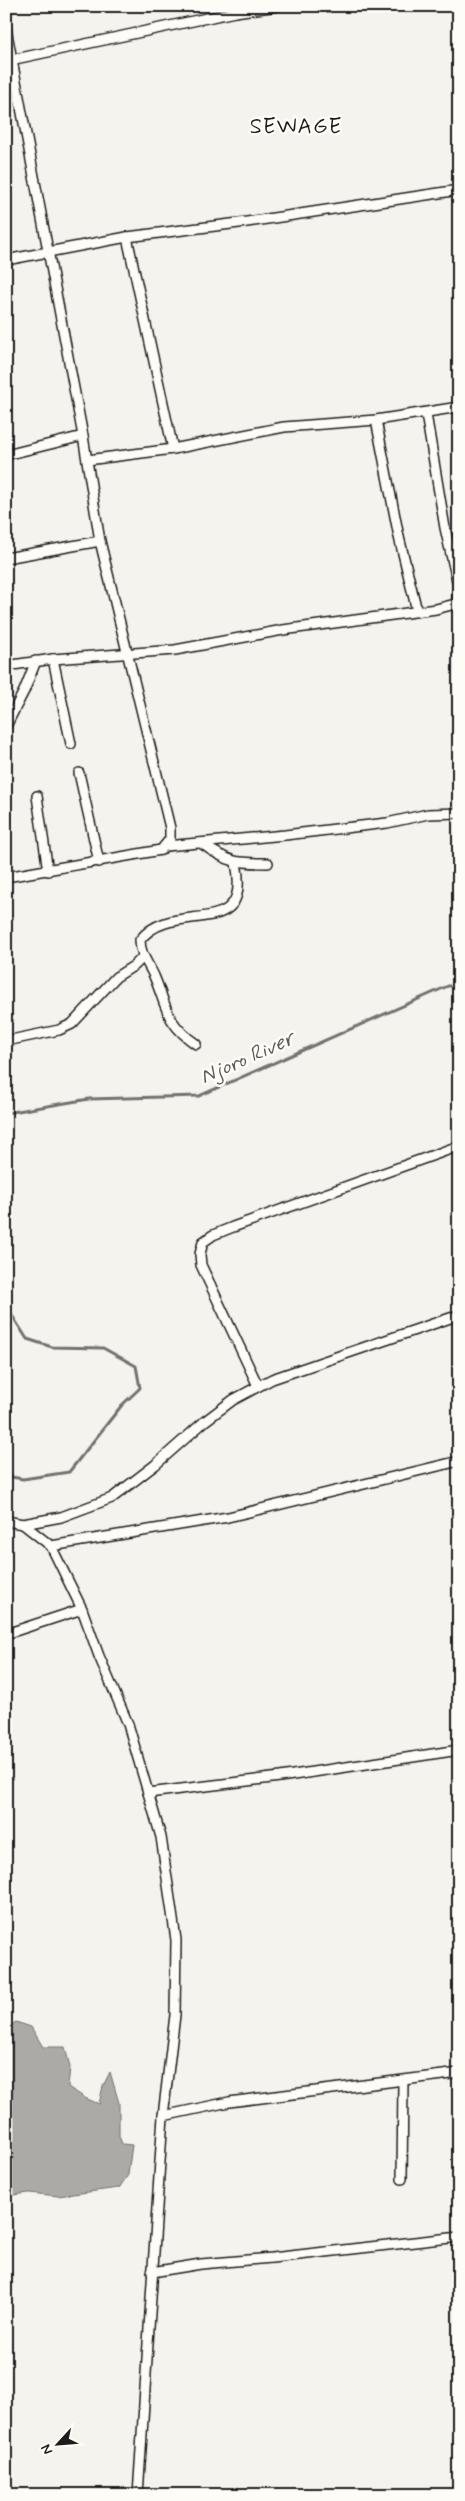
<svg xmlns="http://www.w3.org/2000/svg" width="465" height="2501" viewBox="0 0 465 2501" font-family="Mynerve,sans-serif">
	<rect width="100%" height="100%" fill="#f4f3ee"/>
	<filter id="ink" filterUnits="userSpaceOnUse"><feTurbulence type="fractalNoise" baseFrequency=".02" numOctaves="2"/><feDisplacementMap in="SourceGraphic" scale="10" xChannelSelector="R" yChannelSelector="G"/><feConvolveMatrix kernelMatrix="1 2 1 2 8 2 1 2 1" color-interpolation-filters="sRGB"/></filter>
	<g filter="url(#ink)">
		<polygon fill="#abaaa6" stroke="#72716f" points="16,2022 31,2027 43,2047 65,2047 70,2067 68,2087 85,2098 99,2104 103,2086 110,2072 119,2103 119,2136 122,2144 132,2145 128,2175 119,2188 58,2196 29,2193 6,2196 6,2028"/>
		<g fill="none" stroke-linecap="round" stroke-linejoin="round">
			<g stroke="#72716f" stroke-width="3">
				<polyline points="6,1113 89,1099 199,1096 448,986 459,986"/>
				<polyline points="6,1306 27,1339 52,1347 103,1348 136,1366 140,1388 122,1405 69,1472 23,1479 6,1476"/>
			</g>
			<defs>
				<g id="minor">
					<polyline points="6,28 83,436 100,541 170,828 170,839 161,850 6,877"/>
					<polyline points="6,61 235,12 278,6"/>
					<polyline points="127,237 173,449"/>
					<polyline points="6,260 127,237 247,222 459,190"/>
					<polyline points="426,414 445,528 458,585 457,604"/>
					<polyline points="376,420 399,537 417,611"/>
					<polyline points="6,455 83,436"/>
					<polyline points="87,460 173,449 284,427 376,420 459,407"/>
					<polyline points="6,558 100,541"/>
					<polyline points="53,659 71,744"/>
					<polyline points="6,666 53,659 175,650 283,630 436,609 459,603"/>
					<polyline points="6,726 24,691 36,661"/>
					<polyline points="79,773 99,862"/>
					<polyline points="37,796 48,871"/>
					<path d="M201 843C229 863 235 863 268 863"/>
					<polyline points="166,846 285,835 387,823 428,814 459,813"/>
					<polyline points="6,1041 59,1030 72,1024 116,977 135,965 143,957"/>
					<path d="M196 1044C165 1023 167 1006 154 976 148 963 140 954 140 940 172 897 253 945 236 863"/>
					<polyline points="258,1386 201,1265 200,1254 203,1242 213,1235 233,1227 459,1146"/>
					<polyline points="6,1521 23,1524 61,1517 112,1498 155,1465 205,1421 233,1400 272,1379 459,1315"/>
					<polyline points="23,1524 51,1546 82,1609 99,1656 128,1724 161,1837 176,1940 175,2015 163,2116 138,2495"/>
					<polyline points="51,1546 228,1517 459,1461"/>
					<polyline points="6,1634 82,1609"/>
					<polyline points="148,1793 280,1777 459,1750"/>
					<polyline points="163,2116 229,2102 459,2073"/>
					<polyline points="402,2179 403,2081"/>
					<polyline points="152,2272 201,2264 272,2258 459,2237"/>
				</g>
			</defs>
			<use href="#minor" stroke="#1c1c1c" stroke-width="12"/>
			<use href="#minor" stroke="#fdfcf7" stroke-width="9"/>
		</g>
	</g>
	<g text-anchor="middle" dominant-baseline="central" stroke-width="5" stroke-linejoin="round" paint-order="stroke">
		<g font-size="21" font-style="italic" fill="#5c5c5a" stroke="#fdfcf7">
			<text transform="translate(247 1058) rotate(-24)">Njoro River</text>
		</g>
		<g font-size="22" letter-spacing="1" fill="#1c1c1c" stroke="#fdfcf7">
			<text x="296" y="127">SEWAGE</text>
		</g>
	</g>
	<rect width="465" height="2501" fill="none" stroke="#fdfcf7" stroke-width="25"/>
	<rect x="12" y="12" width="440" height="2476" fill="none" stroke="#1c1c1c" stroke-width="2" filter="url(#ink)"/>
	<g transform="translate(58 2444) rotate(244)" stroke="#fdfcf7" stroke-width="4" paint-order="stroke">
	<path d="M0-4L9 19L0 12L-9 19Z" fill="#1c1c1c"/>
	<text y="-8" font-size="14" font-weight="bold" text-anchor="middle" fill="#1c1c1c">N</text>
	</g>
</svg>
